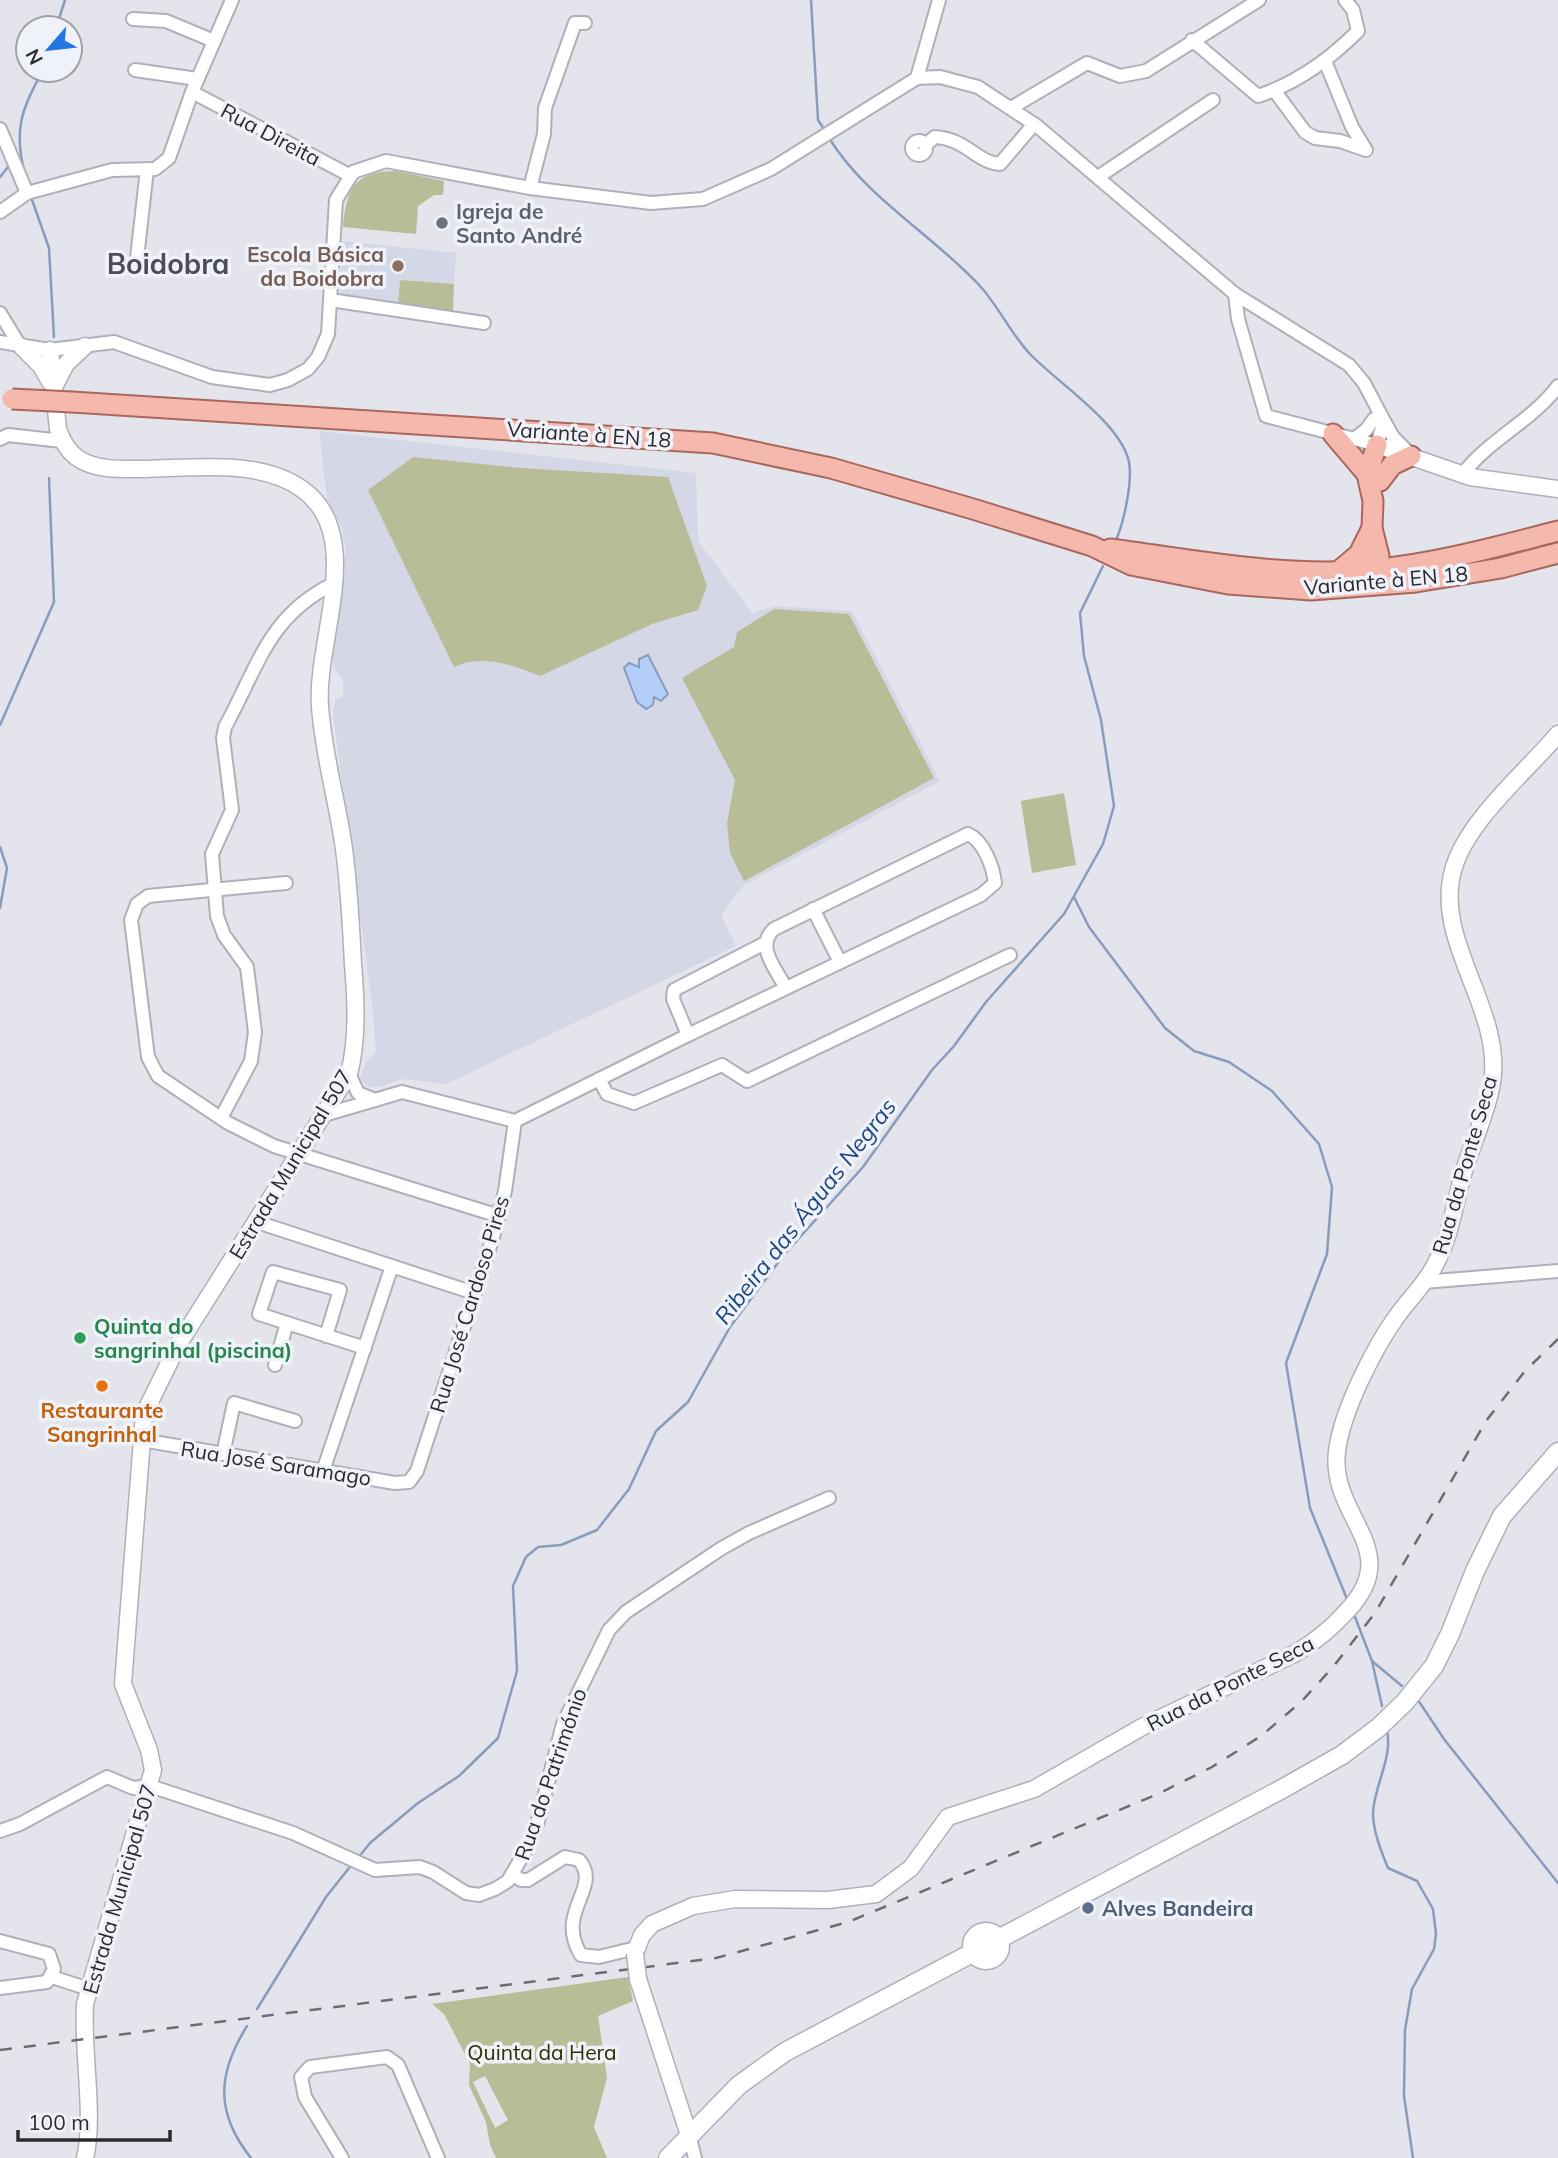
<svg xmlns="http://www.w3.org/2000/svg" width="1558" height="2158" viewBox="0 0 1558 2158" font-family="Mulish,sans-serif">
	<rect width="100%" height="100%" fill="#e3e4ec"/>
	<g fill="#d4d7e6">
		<polygon points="342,241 456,253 454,284 400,280 398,306 340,298"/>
		<polygon points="319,431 696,473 698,541 752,613 775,606 852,611 940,781 744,885 721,915 736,946 446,1084 403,1079 379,1087 368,1087 360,1079 366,1062 376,1052 373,1011 333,715 335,700 343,696 343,680 333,667 333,630 346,549 342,528 327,499"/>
	</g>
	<g fill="#b8bd98" fill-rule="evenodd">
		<path d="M396 171 444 181 443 195H434L418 206 416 234 343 227C346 189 355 171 396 171Z"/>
		<polygon points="400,280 454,284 453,314 398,306"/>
		<path d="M413 457 521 468 668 477 707 586 698 610 652 624 540 676C515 665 481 654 454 667L368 490Z"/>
		<polygon points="774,609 849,614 934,778 744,881 730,853 727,823 735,780 682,678 734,647 737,632"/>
		<polygon points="1064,793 1076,865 1032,873 1021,801"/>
		<path d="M628 1977 633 2001 598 2016 607 2078 594 2127 607 2158H496L490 2145 486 2122 469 2085 470 2064 444 2014 432 2004ZM485 2076 508 2120 495 2128 473 2082Z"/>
	</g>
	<polygon fill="#b2cdf7" stroke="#899cbb" stroke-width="2" points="648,655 668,694 661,701 654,697 653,705 646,709 637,702 624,668 629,663 639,667 639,659"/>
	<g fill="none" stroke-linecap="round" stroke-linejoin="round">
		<g stroke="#899cbb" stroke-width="2.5">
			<polyline points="811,0 818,120 824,129"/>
			<polyline points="56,28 65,0"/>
			<path d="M829 138C867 199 932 234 980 286 999 307 1011 334 1030 354 1058 383 1116 420 1128 458 1134 477 1124 522 1116 540"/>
			<path d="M25 174C13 129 22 109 43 70"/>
			<polyline points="0,177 11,163"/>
			<polyline points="31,197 49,248 54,337"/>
			<polyline points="0,725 54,602 49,478"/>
			<polyline points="0,847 7,868 0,908"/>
			<polyline points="1074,897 1089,927 1165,1028 1194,1051 1229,1062 1272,1091 1319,1144 1332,1187 1327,1254 1286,1363 1310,1508 1347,1599"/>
			<polyline points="1355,1617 1372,1661 1382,1706"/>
			<polyline points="1372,1661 1402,1686"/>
			<polyline points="1418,1700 1444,1739 1558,1883"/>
			<path d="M1387 1730C1393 1758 1374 1786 1373 1813 1373 1831 1381 1851 1388 1868L1417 1881 1433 1909 1436 1934 1434 1949 1412 1989 1405 2030 1404 2096 1413 2158"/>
			<polyline points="358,1858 370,1843 418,1803 459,1776 498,1738 517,1671 513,1586 526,1557 538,1547 561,1545 597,1530 629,1489 656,1431 688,1402 730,1327 783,1256 863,1167 932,1070 954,1046 986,1002 1064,914 1103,844 1114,806 1101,720 1084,656 1080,613 1103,566"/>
			<polyline points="257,2009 326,1897 353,1863"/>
			<path d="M247 2026C217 2074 215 2113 251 2158"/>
		</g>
		<defs>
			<g id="minor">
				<polyline points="133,19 166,21 214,41"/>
				<path d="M1192 40 1258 96C1297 83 1329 60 1358 31L1353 10 1345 0"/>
				<polyline points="135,70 197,79"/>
				<polyline points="917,78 939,0"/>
				<polyline points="1274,90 1305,132 1315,138 1340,141 1366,150 1352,127 1325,61"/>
				<polyline points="192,92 351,176"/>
				<polyline points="1011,108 1087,63 1120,76 1146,71 1259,0"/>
				<polyline points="0,129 27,193"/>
				<circle cx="919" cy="148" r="7"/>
				<path d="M925 145 935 137C967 139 977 163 1000 164L1034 124"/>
				<polyline points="1098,177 1213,100"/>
				<polyline points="530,188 544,134 545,108 575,23 585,23"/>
				<polyline points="0,212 27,193 112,170 155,169 169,158 192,92 232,0"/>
				<polyline points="137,258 147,169"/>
				<polyline points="1235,294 1238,319 1266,416 1377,445"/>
				<polyline points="330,300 484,323"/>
				<polyline points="0,313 20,346"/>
				<polyline points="0,342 50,350 114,342 212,377 270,385 288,380 308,369 318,357 328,334 336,200 353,172 386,161 530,188 651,203 703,199 771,169 917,78 940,77 978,87 1037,126 1235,294 1349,365 1364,383 1384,421 1377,445"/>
				<polyline points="1384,421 1393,437 1411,455"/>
				<polyline points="0,439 8,435 62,441"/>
				<polyline points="1354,439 1366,430 1374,419"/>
				<path d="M1462 475C1489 439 1531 422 1558 386"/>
				<polyline points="286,883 148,896 137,904 131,920 148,1057 158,1076 228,1123 274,1146 499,1216"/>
				<polyline points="813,909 840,962"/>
				<path d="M765 943 674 990 673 999 688 1035 981 895 995 883C993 867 984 841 968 834L774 929C755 946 776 969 786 988"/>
				<polyline points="349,1074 358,1093 375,1100"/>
				<polyline points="599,1079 607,1094 634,1103 722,1065 747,1081 1010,955"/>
				<polyline points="324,1115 402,1092 515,1121 688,1035"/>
				<path d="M221 1118 251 1061 255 1032 247 967 224 935 217 916 212 854 232 810 223 738 225 727C258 667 268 616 333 584"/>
				<polyline points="257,1222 474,1293"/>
				<polyline points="1423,1282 1558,1271"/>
				<polyline points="326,1336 340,1290 273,1272 259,1314 365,1348"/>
				<polyline points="275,1365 287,1323"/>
				<polyline points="142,1440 395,1483 409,1482 417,1471 493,1237 505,1191 515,1121"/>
				<polyline points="223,1454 234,1403 295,1421"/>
				<polyline points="323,1471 392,1266"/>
				<polyline points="0,1831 20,1824 107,1777 133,1788 150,1786 293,1833 375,1870 420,1867 433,1872 466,1893 479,1895 495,1889 508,1881 528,1846 538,1821 563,1724 609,1630 626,1612 722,1548 749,1533 829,1498"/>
				<path d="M512 1874 521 1880H528L565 1857 579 1860C603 1888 554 1911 581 1955L599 1957 636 1948"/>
				<polyline points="0,1941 49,1954 54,1969 47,1982 0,1988"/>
				<polyline points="52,1977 89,1989"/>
				<polyline points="689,2135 695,2158"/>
				<polyline points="342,2158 305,2097 301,2077 310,2067 387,2057 398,2065 438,2158"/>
			</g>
			<g id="tertiary">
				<polyline points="22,347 41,366 50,382"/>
				<path d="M50 350 58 429C62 441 68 452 79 459 98 471 125 469 146 469 194 468 261 459 302 489 367 535 315 641 320 706 323 751 336 797 343 842 349 882 351 923 353 964 356 1000 358 1039 349 1074L178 1345 144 1414 123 1684 149 1750 153 1770 85 2004C82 2051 95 2116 85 2158"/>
				<polyline points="54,387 66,364 85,346"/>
				<polyline points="1377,445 1470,477 1558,489"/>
				<path d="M635 1953 642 1935 652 1924 693 1906 735 1899 828 1900 876 1894 911 1868 948 1817 1034 1789 1142 1727 1294 1654C1315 1642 1331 1629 1347 1611 1406 1549 1329 1518 1337 1451 1342 1411 1374 1348 1397 1316 1409 1299 1426 1283 1435 1265 1450 1238 1455 1203 1463 1174 1472 1144 1487 1113 1492 1083 1504 1008 1431 940 1454 867 1469 819 1526 772 1558 734"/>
				<polyline points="638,1979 689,2135"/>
			</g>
			<g id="secondary">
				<circle cx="986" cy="1946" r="14"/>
				<polyline points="668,2158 739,2085 785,2052 1282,1789 1342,1755 1378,1728 1405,1702 1434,1666 1450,1634 1475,1571 1502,1516 1558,1452"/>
			</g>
			<g id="primary">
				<polyline points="72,402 713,443 831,468 973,509 1092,546 1131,565 1228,584 1311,590 1416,582 1501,568 1558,553"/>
				<polyline points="1333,434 1367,474"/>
				<polyline points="1380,481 1392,465 1411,456"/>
				<path d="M1110 549C1195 560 1284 578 1370 570 1433 564 1497 547 1558 531"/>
				<polyline points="1340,570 1359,554 1372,528"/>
				<polyline points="1362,576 1379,556 1372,528 1373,501 1367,474 1377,445"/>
			</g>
		</defs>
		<use href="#minor" stroke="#afb0b8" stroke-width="16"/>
		<use href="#tertiary" stroke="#afb0b8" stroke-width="19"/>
		<use href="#secondary" stroke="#afb0b8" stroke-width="21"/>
		<use href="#primary" stroke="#a9675d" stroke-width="23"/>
		<use href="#minor" stroke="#fff" stroke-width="12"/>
		<use href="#tertiary" stroke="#fff" stroke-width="16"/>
		<use href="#secondary" stroke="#fff" stroke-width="18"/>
		<use href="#primary" stroke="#f5b8ad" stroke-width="19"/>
		<polyline stroke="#6c6d72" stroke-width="2.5" stroke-dasharray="12 12" stroke-linecap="butt" points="0,2050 716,1958 848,1922 1158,1794 1212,1767 1261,1736 1301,1702 1333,1667 1375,1613 1486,1421 1525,1371 1558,1339"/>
		<defs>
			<polyline id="tertiary-bridge" points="635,1953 638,1979"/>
			<polyline id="primary-bridge" points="12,399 72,402"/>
		</defs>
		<use href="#tertiary-bridge" stroke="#afb0b8" stroke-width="19" stroke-linecap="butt"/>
		<use href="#primary-bridge" stroke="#a9675d" stroke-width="23" stroke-linecap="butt"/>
		<use href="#tertiary-bridge" stroke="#fff" stroke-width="16"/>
		<use href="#primary-bridge" stroke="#f5b8ad" stroke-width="19"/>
	</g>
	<circle fill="#6b7280" stroke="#f0f2fa" stroke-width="2.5" cx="442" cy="223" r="7"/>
	<circle fill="#8d6e63" stroke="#f0f2fa" stroke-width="2.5" cx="398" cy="266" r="7"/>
	<circle fill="#2e9e5b" stroke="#f0f2fa" stroke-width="2.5" cx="80" cy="1338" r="7"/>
	<circle fill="#e8710a" stroke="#f0f2fa" stroke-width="2.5" cx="102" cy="1386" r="7"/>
	<circle fill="#5c6f8a" stroke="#f0f2fa" stroke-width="2.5" cx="1088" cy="1908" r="7"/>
	<g text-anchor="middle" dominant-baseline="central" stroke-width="7" stroke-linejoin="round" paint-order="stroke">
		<g font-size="21" fill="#2a2b2e" stroke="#f0f2fa">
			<text transform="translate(271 134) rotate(28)">Rua Direita</text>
			<text transform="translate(589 434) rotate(4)">Variante à EN 18</text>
			<text transform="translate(1386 580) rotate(-5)">Variante à EN 18</text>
			<text transform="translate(290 1164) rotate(-59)">Estrada Municipal 507</text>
			<text transform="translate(1464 1165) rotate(-74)">Rua da Ponte Seca</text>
			<text transform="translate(469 1304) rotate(-73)">Rua José Cardoso Pires</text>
			<text transform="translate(276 1463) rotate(9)">Rua José Saramago</text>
			<text transform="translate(1230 1683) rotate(-27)">Rua da Ponte Seca</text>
			<text transform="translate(550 1774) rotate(-71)">Rua do Património</text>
			<text transform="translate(119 1889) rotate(-74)">Estrada Municipal 507</text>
		</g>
		<g font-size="21" font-weight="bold" fill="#5b616d" stroke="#f0f2fa" text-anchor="start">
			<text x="456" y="211">Igreja de<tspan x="456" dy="24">Santo André</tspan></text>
		</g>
		<g font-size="21" font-weight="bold" fill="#785e54" stroke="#f0f2fa" text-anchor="end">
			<text x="384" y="254">Escola Básica<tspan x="384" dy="24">da Boidobra</tspan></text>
		</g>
		<g font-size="21" font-weight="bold" fill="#27864d" stroke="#f0f2fa" text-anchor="start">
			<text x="94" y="1326">Quinta do<tspan x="94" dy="24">sangrinhal (piscina)</tspan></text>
		</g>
		<g font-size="21" font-weight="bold" fill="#c56008" stroke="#f0f2fa">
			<text x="102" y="1410">Restaurante<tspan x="102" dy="24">Sangrinhal</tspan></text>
		</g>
		<g font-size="21" font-weight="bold" fill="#4e5e75" stroke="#f0f2fa" text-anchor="start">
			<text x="1102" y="1908">Alves Bandeira</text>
		</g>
		<g font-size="21" fill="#2d3100" stroke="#f0f2fa">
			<text x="542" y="2052">Quinta da Hera</text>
		</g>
		<g font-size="23" font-style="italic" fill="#204684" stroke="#f0f2fa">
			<text transform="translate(805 1211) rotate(-52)">Ribeira das Águas Negras</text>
		</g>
		<g font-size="28" font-weight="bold" fill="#4d4e55" stroke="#f0f2fa">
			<text x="168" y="263">Boidobra</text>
		</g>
	</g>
	<g transform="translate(49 49) rotate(242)"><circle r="33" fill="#f0f2fa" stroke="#a1a2a8" stroke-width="2"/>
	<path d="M0-5L12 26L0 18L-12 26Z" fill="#2377e1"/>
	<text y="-10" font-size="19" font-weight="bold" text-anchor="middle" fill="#2a2b2e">N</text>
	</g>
	<path d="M18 2130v10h152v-10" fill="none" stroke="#2a2b2e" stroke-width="3.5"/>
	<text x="28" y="2130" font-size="21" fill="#2a2b2e" stroke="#f0f2fa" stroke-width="5" paint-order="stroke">100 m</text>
</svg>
